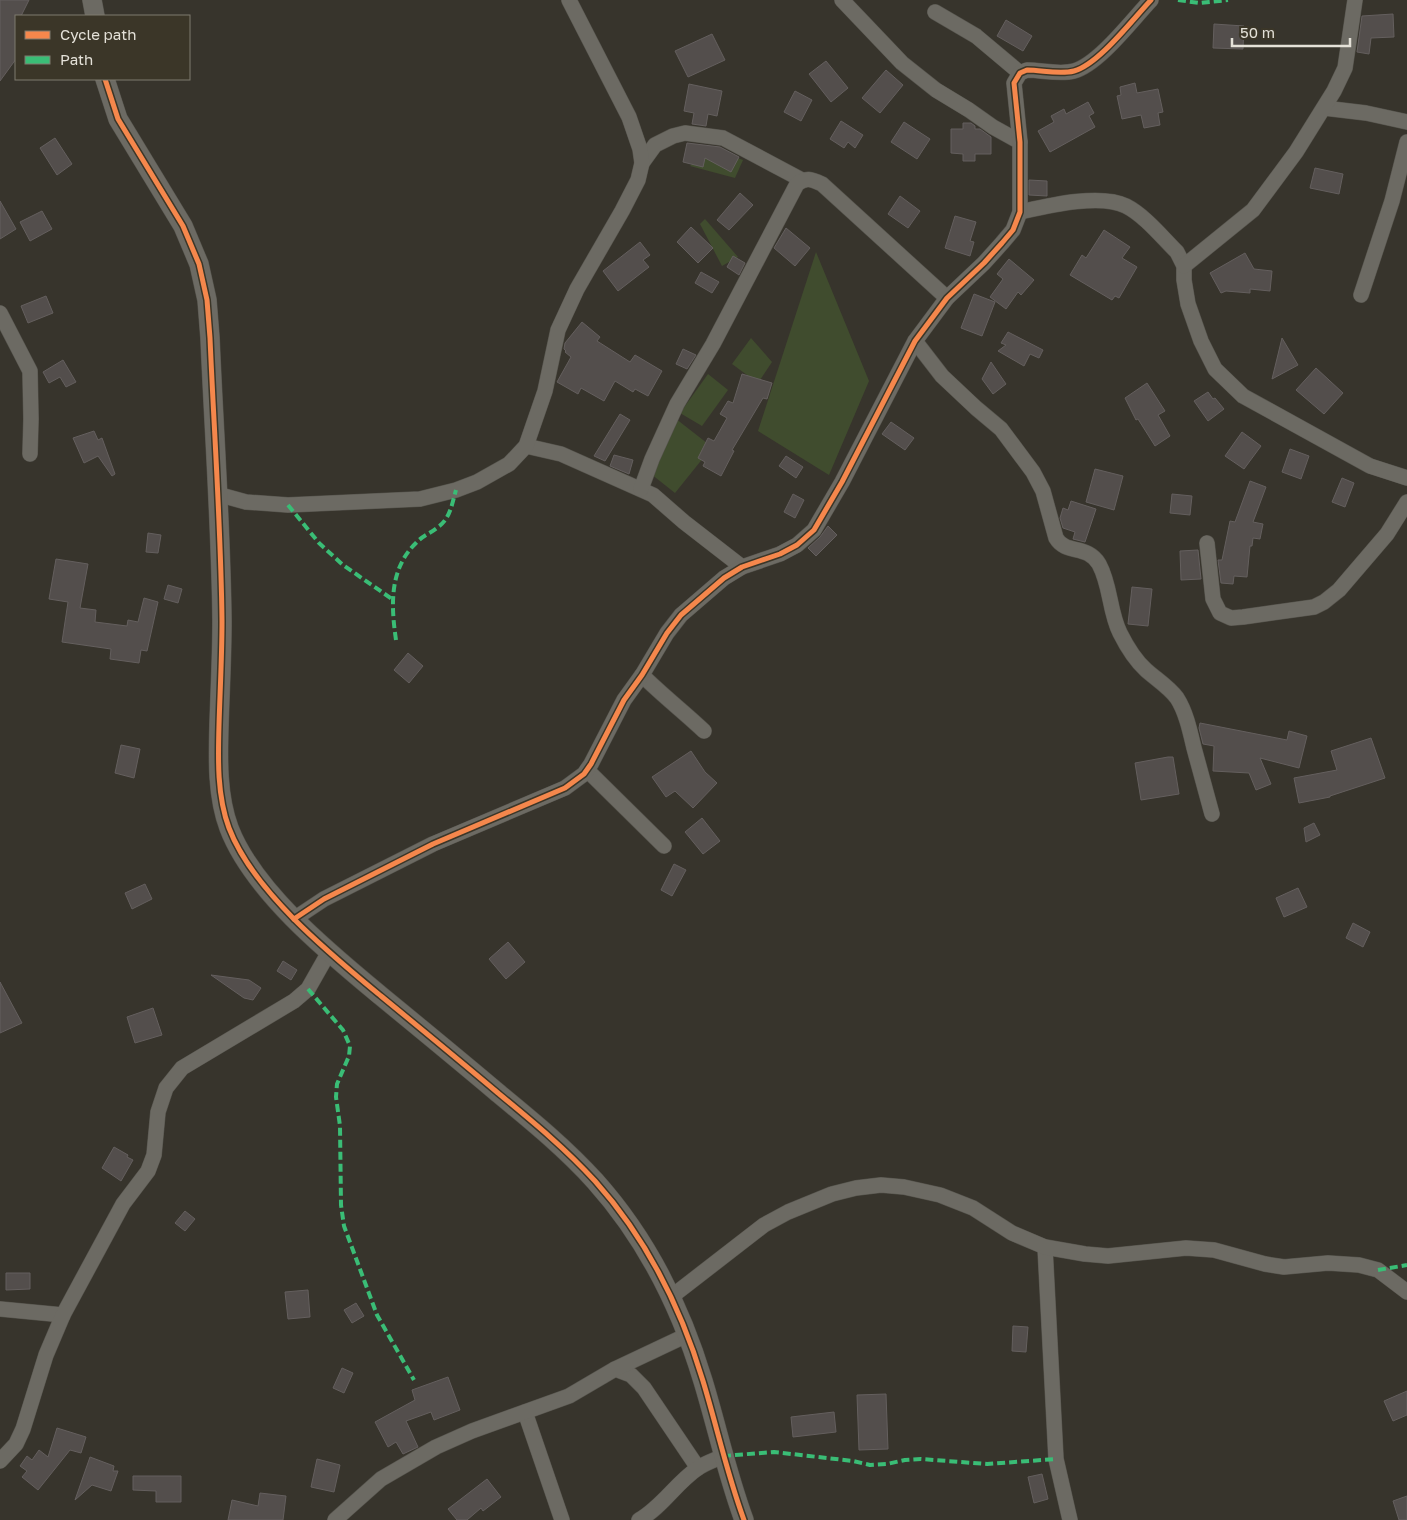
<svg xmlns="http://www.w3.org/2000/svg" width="1407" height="1520" viewBox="0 0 1407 1520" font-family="'Golos Text',sans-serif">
	<rect width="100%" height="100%" fill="#37342c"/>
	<g fill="#404c2e">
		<polygon points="711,148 743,160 735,178 690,166"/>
		<polygon points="705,219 738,257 722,266 700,224"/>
		<polygon points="816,252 869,381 829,475 758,431"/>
		<polygon points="751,338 772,362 758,383 732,364"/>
		<polygon points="708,374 728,390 702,426 680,413"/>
		<polygon points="671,415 712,447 675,493 651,474"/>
	</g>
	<g fill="#534e4c" stroke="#645f5e">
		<polygon points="0,0 29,0 21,16 16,16 16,59 0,81"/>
		<polygon points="1393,14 1394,37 1371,38 1369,54 1357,52 1362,16"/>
		<polygon points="1006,20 1032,36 1023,51 997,36"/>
		<polygon points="1214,24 1244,26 1243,49 1213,48"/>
		<polygon points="712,34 725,60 688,77 675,51"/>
		<polygon points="826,61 848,88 831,102 809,74"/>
		<polygon points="886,70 903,85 880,113 862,98"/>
		<polygon points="1135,83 1137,93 1158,89 1163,112 1158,113 1160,125 1144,128 1141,115 1122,119 1117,96 1121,95 1120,87"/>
		<polygon points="689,84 722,91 717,116 708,114 706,126 692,124 694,113 684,111"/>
		<polygon points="795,91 812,100 801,121 784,112"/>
		<polygon points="1088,102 1094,113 1089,116 1095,127 1050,152 1038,131 1054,122 1051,116 1064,109 1066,114"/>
		<polygon points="841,121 863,135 855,148 848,142 844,148 830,139"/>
		<polygon points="904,122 930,139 917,159 891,142"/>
		<polygon points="963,123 971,123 975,126 975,129 980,129 991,137 991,154 975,154 975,161 963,161 963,154 951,153 951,129 963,129"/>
		<polygon points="55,138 72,164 57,175 40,148"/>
		<polygon points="687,143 720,147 739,157 731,172 705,158 703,167 683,162"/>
		<polygon points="1315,168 1343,174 1339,194 1310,188"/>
		<polygon points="1029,180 1047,181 1047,196 1029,195"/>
		<polygon points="740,193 753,205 729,230 717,220"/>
		<polygon points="900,196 920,211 908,228 888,214"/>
		<polygon points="0,201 16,229 0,239"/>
		<polygon points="42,211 52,229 30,241 20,222"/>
		<polygon points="955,216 976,222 970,241 974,242 970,256 945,248"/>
		<polygon points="691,227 713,248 698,263 677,242"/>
		<polygon points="786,228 810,248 795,266 774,248"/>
		<polygon points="1104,230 1130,247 1122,258 1137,267 1119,298 1115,296 1112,300 1070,275 1082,255 1086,258"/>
		<polygon points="640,242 650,255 643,260 649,267 618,291 603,271"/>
		<polygon points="1245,253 1254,269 1272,271 1270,291 1250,289 1250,293 1226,291 1221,293 1210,273"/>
		<polygon points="733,256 745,263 739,275 727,267"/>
		<polygon points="1009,259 1034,280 1021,295 1018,292 1006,309 990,297 1003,279 997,274"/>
		<polygon points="701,272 719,282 712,293 695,283"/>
		<polygon points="974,294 995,302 982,336 961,328"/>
		<polygon points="46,296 53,313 28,323 21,306"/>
		<polygon points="582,322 600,337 597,341 630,362 635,355 662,371 648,396 635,389 633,392 615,381 604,401 581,388 578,394 557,382 571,357 565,352 566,351 564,349 565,343"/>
		<polygon points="1008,332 1043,350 1039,358 1030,354 1024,366 998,351 1006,345 1001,343"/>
		<polygon points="1282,338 1298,365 1272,379"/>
		<polygon points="683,349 696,355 687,369 676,364"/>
		<polygon points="63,360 76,382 66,387 60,377 49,383 43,372"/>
		<polygon points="991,362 1006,384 993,394 982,379"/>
		<polygon points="1316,368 1343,393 1324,414 1296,390"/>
		<polygon points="742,374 772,383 767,399 763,398 732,450 734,451 721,476 703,466 705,462 698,458 708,438 714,441 727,418 720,414 728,401 733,403"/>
		<polygon points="1147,383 1165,411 1158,415 1170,436 1155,446 1138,419 1136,420 1125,398"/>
		<polygon points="1208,392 1213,399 1215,398 1224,409 1208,421 1194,401"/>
		<polygon points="620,414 630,420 605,461 594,456"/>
		<polygon points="891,422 914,438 905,450 882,434"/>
		<polygon points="94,431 98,440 102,438 115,474 112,476 98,456 84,463 73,438"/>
		<polygon points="1242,432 1261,446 1244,469 1225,456"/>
		<polygon points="1290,449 1309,456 1301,479 1282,472"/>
		<polygon points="614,455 633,460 629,474 610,466"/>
		<polygon points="786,456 803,467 796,478 779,466"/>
		<polygon points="1095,469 1123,476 1114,510 1086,502"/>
		<polygon points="1342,478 1354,483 1345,507 1332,502"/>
		<polygon points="1250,481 1266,487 1253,522 1263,524 1260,539 1253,538 1252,546 1250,546 1247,577 1234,576 1233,584 1221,583 1218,560 1222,560 1230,521 1235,522"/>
		<polygon points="793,494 804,500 795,518 784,512"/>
		<polygon points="1172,494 1192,496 1190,515 1170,513"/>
		<polygon points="1071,501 1096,509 1085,542 1073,539 1075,532 1063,528 1060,518 1063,508 1068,510"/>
		<polygon points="828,526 837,535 816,556 808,548 820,537"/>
		<polygon points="148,533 161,535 158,553 146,552"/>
		<polygon points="1198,550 1201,579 1181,580 1180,551"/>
		<polygon points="56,559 88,564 80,608 96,610 95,622 127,626 128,620 138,622 144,598 158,602 147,651 141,650 139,663 110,659 111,649 62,642 68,602 49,599"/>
		<polygon points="168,585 182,589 178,603 164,599"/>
		<polygon points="1132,587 1152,589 1148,626 1128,624"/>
		<polygon points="408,653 423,666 409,683 394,670"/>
		<polygon points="1200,723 1287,740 1289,731 1307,736 1299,768 1260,758 1271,784 1256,790 1249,773 1213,771 1214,746 1203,744 1199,728"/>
		<polygon points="1371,738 1385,778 1330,796 1330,797 1299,803 1294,778 1337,770 1331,751"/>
		<polygon points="121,745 140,749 134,778 115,773"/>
		<polygon points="691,751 705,772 717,783 693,808 675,791 666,797 652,777"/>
		<polygon points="1168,757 1173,757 1179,794 1141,800 1135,763"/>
		<polygon points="702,818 720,841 703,854 685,832"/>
		<polygon points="1314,823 1320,835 1306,842 1304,828"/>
		<polygon points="674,864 686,870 672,896 661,890"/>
		<polygon points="145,884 152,899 132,909 125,893"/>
		<polygon points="1298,888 1307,907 1284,917 1276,898"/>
		<polygon points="1353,923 1370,932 1363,947 1346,938"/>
		<polygon points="508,942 525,962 506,979 489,959"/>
		<polygon points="283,961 297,970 291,980 277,971"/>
		<polygon points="211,975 249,980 261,988 253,1000 244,998"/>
		<polygon points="0,982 22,1023 0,1033"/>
		<polygon points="153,1008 162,1035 135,1043 127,1017"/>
		<polygon points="114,1147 128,1155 127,1157 133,1160 121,1181 102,1168"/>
		<polygon points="185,1211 195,1219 185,1231 175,1223"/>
		<polygon points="6,1273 30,1273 30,1289 6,1290"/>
		<polygon points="308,1290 310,1317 288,1319 285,1292"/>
		<polygon points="356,1303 364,1316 352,1323 344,1310"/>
		<polygon points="1013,1326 1028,1327 1026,1352 1012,1351"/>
		<polygon points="342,1368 353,1373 344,1393 333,1388"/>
		<polygon points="448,1377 460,1410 434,1420 431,1412 406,1421 418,1447 403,1454 396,1442 388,1447 375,1422 415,1400 412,1390"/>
		<polygon points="1407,1391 1407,1415 1393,1421 1384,1401"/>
		<polygon points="886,1394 888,1449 859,1450 857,1395"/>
		<polygon points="834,1412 836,1432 793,1437 791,1417"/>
		<polygon points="57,1428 86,1437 81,1453 70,1450 38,1490 22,1477 27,1471 20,1466 27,1456 32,1460 39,1450 48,1457"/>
		<polygon points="90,1457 114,1466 113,1471 118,1471 111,1491 92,1485 75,1500"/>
		<polygon points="317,1459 340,1465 334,1492 311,1487"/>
		<polygon points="1042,1474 1048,1499 1034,1503 1028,1477"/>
		<polygon points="133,1476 181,1476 181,1502 156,1502 156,1491 133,1490"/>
		<polygon points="487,1479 501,1497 483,1511 481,1508 467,1520 457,1520 448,1509"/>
		<polygon points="260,1493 286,1496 283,1520 228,1520 232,1500 258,1506"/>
		<polygon points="1407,1496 1407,1520 1399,1520 1393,1501"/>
	</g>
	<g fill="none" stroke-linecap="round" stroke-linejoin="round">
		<defs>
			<g id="minor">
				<polyline points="842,0 902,63 936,90 969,110 993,127 1020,142"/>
				<polyline points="935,12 976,36 1020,73"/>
				<polyline points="1324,108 1366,113 1407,122"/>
				<polyline points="642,163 655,145 673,136 685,133 723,138 802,180"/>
				<path d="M1020 212C1047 206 1100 193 1126 206 1144 215 1162 237 1177 252L1184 266V280L1188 304 1201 341 1215 369 1243 396 1370 466 1407 478"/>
				<polyline points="1184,266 1253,210 1296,152 1334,91 1345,68 1355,0"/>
				<polyline points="1361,295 1392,201 1407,142"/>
				<polyline points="0,313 30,371 31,419 30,454"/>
				<path d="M915 341 942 376 976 408 1001 429 1033 472 1043 491 1056 538C1066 555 1087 544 1099 564 1111 586 1109 611 1120 633 1126 645 1136 661 1146 670 1156 679 1169 687 1177 698 1186 712 1190 731 1194 748 1200 770 1206 792 1212 814"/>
				<polyline points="526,446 561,454 653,495 684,522 742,567"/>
				<path d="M641 489 652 459 677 404 713 344 797 184C806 177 811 179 822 184L947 298"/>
				<polyline points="217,494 246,502 288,505 420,499 456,490 477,482 509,464 526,446 545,391 558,330 577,289 622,211 638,180 642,163 640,149 629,117 569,0"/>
				<polyline points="1207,543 1213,599 1220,613 1231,618 1243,617 1314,607 1324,602 1339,590 1387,534 1407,502"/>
				<path d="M642 675C662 695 684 712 704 731"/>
				<polyline points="587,770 664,846"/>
				<path d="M294 919 324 899 433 844 565 788 584 774 591 764 624 700 642 675 667 633 681 615 724 578 742 567 780 554 797 545 814 530 842 482 915 341 947 298 984 263 1002 243 1013 230 1020 212V142L1014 83 1020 73 1027 70C1042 70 1059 75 1074 71 1099 64 1132 20 1151 0"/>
				<polyline points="1045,1247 1056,1459 1070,1520"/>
				<polyline points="671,1297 764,1225 788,1212 832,1194 856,1188 881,1185 904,1187 940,1195 973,1208 1012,1233 1045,1247 1085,1254 1108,1256 1186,1248 1214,1250 1265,1264 1284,1267 1328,1263 1359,1265 1378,1270 1407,1292"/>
				<polyline points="0,1309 63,1315"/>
				<polyline points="615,1369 631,1375 644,1388 698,1468"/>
				<polyline points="525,1412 562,1520"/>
				<polyline points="0,1461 16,1444 23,1429 46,1355 63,1315 123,1204 148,1171 154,1155 158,1112 166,1088 182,1068 294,1001 308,989 329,952"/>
				<polyline points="335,1520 381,1479 436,1447 472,1431 569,1396 615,1369 687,1335"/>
				<path d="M639 1520C662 1507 676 1483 698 1468 705 1463 715 1460 723 1456"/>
			</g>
			<g id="tertiary">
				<polyline points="92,0 95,16"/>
				<path d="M105 79 118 119 183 226 199 264 207 300 210 338C214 432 221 527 222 621 222 656 220 691 219 725 218 759 217 796 229 828 253 891 329 953 381 996 420 1028 459 1060 498 1093 532 1121 565 1148 595 1181 646 1238 681 1308 703 1381 717 1427 727 1474 744 1520"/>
			</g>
		</defs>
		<use href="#minor" stroke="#55534c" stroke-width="16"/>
		<use href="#tertiary" stroke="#55534c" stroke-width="20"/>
		<use href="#minor" stroke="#6c6a63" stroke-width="15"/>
		<use href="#tertiary" stroke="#6c6a63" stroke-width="19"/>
		<g stroke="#3abd76" stroke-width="4" stroke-dasharray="8 4" stroke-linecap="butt">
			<polyline points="1178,0 1199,3 1228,0"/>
			<polyline points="288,505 319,543 343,565 392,599"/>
			<path d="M396 640C391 606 389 569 416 543 422 536 431 533 438 527 450 519 452 504 456 490"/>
			<polyline points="308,989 343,1030 350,1046 349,1056 337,1084 336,1097 340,1126 341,1205 344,1226 377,1315 414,1380"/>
			<polyline points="1378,1270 1407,1265"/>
			<polyline points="723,1456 774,1452 853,1461 870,1465 887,1464 905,1460 921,1459 987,1464 1056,1459"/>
		</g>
		<defs>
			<g id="cycleway">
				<path d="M105 79 118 119 183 226 199 264 207 300 210 338C214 432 221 527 222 621 222 656 220 691 219 725 218 759 217 796 229 828 253 891 329 953 381 996 420 1028 459 1060 498 1093 532 1121 565 1148 595 1181 646 1238 681 1308 703 1381 717 1427 727 1474 744 1520"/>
				<path d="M294 919 324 899 433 844 565 788 584 774 591 764 624 700 642 675 667 633 681 615 724 578 742 567 780 554 797 545 814 530 842 482 915 341 947 298 984 263 1002 243 1013 230 1020 212V142L1014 83 1020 73 1027 70C1042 70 1059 75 1074 71 1099 64 1132 20 1151 0"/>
			</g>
		</defs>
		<use href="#cycleway" stroke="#3b3628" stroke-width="8"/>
		<use href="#cycleway" stroke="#f5874c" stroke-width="5"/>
	</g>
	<rect x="15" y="15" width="175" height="65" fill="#3b3628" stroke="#7f7a6e"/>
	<rect x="25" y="31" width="25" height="8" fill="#f5874c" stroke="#7f7a6e"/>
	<text x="60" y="40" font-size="15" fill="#e4e1d8">Cycle path</text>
	<rect x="25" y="56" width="25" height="8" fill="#3abd76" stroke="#7f7a6e"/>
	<text x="60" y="65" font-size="15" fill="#e4e1d8">Path</text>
	<path d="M1232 38v8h118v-8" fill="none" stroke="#e4e1d8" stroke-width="2.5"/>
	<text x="1240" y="38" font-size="15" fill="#e4e1d8" stroke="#3b3628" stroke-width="4" paint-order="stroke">50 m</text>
</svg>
